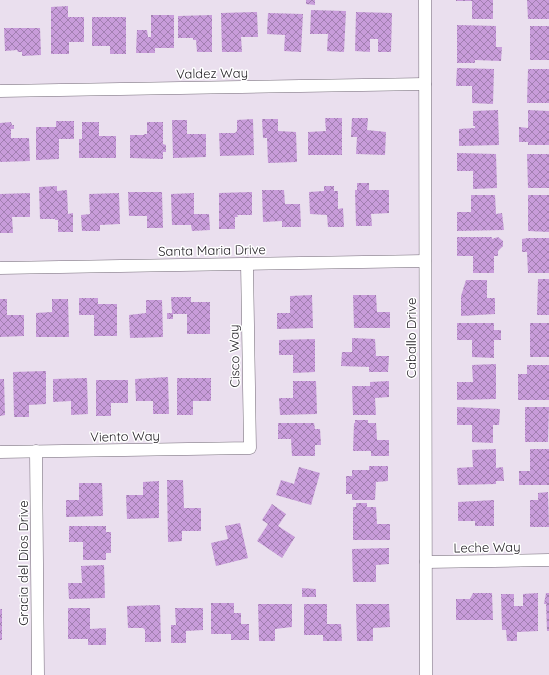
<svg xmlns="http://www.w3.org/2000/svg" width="549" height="675" viewBox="0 0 549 675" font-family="Quicksand,sans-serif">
	<defs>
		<pattern id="building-cross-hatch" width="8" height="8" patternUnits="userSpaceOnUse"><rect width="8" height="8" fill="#c89cda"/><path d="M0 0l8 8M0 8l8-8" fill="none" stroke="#a27fb1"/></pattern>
	</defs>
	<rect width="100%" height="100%" fill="#eadfee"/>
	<g fill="url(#building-cross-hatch)">
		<polygon points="306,0 315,0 315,5 306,4"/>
		<polygon points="456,0 493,0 493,19 472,19 472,1 456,1"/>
		<polygon points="527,0 549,0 549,19 528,19"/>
		<polygon points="68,6 68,17 84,17 84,42 69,42 69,54 51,54 51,7"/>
		<polygon points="311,10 346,11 344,52 327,51 328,34 310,34"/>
		<polygon points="257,12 258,37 241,37 242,52 222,52 221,13"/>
		<polygon points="356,12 392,13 391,52 378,52 378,39 370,39 370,52 355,51"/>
		<polygon points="268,13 303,14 301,52 284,51 285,35 267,34"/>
		<polygon points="151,15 174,15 174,48 155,48 155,53 136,53 137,30 147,30 148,37 151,37"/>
		<polygon points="212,15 212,52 197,52 196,40 193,40 193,38 178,38 178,16"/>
		<polygon points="92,17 126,17 126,54 110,54 110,46 92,46"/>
		<polygon points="457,25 496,26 496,47 502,47 501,61 475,60 475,63 457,63"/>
		<rect x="530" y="26" width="19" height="34"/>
		<polygon points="4,28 40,28 41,55 22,56 22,52 18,52 17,50 5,51"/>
		<polygon points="457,68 494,69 493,104 472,103 472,86 456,86"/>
		<polygon points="528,69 549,69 549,103 527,103"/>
		<polygon points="498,110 499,145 459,146 459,129 475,128 475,126 473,126 473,111"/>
		<polygon points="528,110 549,111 549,145 528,145 528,142 519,142 519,127 528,128"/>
		<polygon points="325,118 342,118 342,155 308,155 308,132 326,131"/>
		<polygon points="352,118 368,118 367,130 386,132 385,155 356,154 357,137 351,137"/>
		<polygon points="253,119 254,155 220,156 219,133 235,133 237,131 237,120"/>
		<polygon points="262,119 278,119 278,131 296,132 297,162 268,163 267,138 263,138"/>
		<polygon points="172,120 187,120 187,134 206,134 206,157 173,158"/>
		<polygon points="56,121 74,121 74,139 59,139 59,159 36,160 36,127 56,127"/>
		<polygon points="11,122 12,125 14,125 14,129 11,129 11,138 29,138 30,161 0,162 0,123"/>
		<polygon points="82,122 99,122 99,136 116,136 116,158 79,158 79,139 82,139"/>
		<polygon points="147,122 163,122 163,144 166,145 166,152 163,152 163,159 130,158 130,135 144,135 144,134 147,134"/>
		<polygon points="457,153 496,154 497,188 473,189 473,171 457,171"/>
		<polygon points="527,154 549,154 549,188 528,188"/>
		<polygon points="357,183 369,183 369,190 389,190 389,213 371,214 372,226 356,226 355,190 357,190"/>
		<polygon points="57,186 57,191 67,190 68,214 73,213 73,232 58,232 58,220 55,220 55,219 40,219 39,187"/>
		<polygon points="324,186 334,186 334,191 338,191 338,209 343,208 344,227 328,227 327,215 310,214 309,192 324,191"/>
		<polygon points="262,190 284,190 285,204 300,204 301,227 282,227 282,221 263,222"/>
		<polygon points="128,192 162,192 163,228 147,228 147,216 129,216"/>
		<polygon points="252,192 252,215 237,215 238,217 235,217 235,229 219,229 219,193"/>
		<polygon points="30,193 30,217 12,217 13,233 0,233 0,194"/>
		<polygon points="119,193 120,224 100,225 100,231 82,231 81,215 90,214 89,194"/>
		<polygon points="194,193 194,214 209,214 210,230 192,231 191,225 172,225 171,194"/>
		<polygon points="471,195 495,195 496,214 502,213 504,230 457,231 457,212 471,212"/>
		<polygon points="528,195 549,195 549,232 528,231"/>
		<polygon points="457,237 492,237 492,239 498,237 503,241 503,246 498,251 498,256 494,256 494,273 473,273 473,256 457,256"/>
		<polygon points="528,238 549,238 549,273 528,273 527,252 522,252 522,239"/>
		<polygon points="538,279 549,279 549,315 537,315"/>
		<polygon points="466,280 487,280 487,298 495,298 495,314 461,316 461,296"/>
		<polygon points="312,295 313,328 277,329 277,313 290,313 290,296"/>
		<polygon points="353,295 376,295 377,312 390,312 390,328 354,328"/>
		<polygon points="171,297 191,297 191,302 210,302 210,334 187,334 187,314 173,314 173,319 167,319 167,313 172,313"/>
		<polygon points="79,298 98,298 98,304 117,304 117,336 94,336 94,315 79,315"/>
		<polygon points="0,299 7,299 7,315 24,315 24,336 0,337"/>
		<polygon points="52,299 68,299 69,337 36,337 36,313 52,312"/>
		<polygon points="146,300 162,300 163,337 130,338 129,315 146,313"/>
		<polygon points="457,323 494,323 494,330 501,330 501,340 494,340 494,358 472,357 472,340 457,340"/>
		<rect x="530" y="323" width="19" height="34"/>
		<polygon points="352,338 375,339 376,356 389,356 388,372 369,372 369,367 341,366 342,352 352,352"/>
		<polygon points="315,339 315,372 293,373 293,355 279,355 279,340"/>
		<polygon points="496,364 496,399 457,400 457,382 473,382 472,365"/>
		<polygon points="527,365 549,365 549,400 518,400 518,374 527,374"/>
		<polygon points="46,371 46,404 29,405 29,417 14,417 13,372"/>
		<polygon points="168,377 169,414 153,414 153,401 136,401 135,379"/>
		<polygon points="87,378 88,414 71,415 71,401 53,402 53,379"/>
		<polygon points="177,378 211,378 211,401 193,401 193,415 177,415"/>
		<polygon points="0,379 4,379 5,415 0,416"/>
		<polygon points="96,380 128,380 128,403 111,403 111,416 96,416"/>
		<polygon points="293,381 316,381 317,414 280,415 279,398 293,398"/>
		<polygon points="389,381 389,397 375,398 376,415 353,415 352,386 370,386 370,382"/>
		<polygon points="457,407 500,409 499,425 493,425 493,443 472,442 472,425 457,425"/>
		<polygon points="525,407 549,407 548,442 525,442"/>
		<polygon points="355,420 368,420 368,423 376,423 377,440 389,440 389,456 371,456 371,451 353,451 354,423 355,423"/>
		<polygon points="278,423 314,423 315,429 320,429 321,445 315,445 315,456 292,456 291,439 278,439"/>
		<polygon points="496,449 496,468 503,467 504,481 496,481 496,484 458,485 457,468 473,467 472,450"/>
		<polygon points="530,449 549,449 549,485 519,485 519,471 530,471"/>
		<polygon points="369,466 388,466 388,481 376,482 375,500 352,500 352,494 346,494 346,476 352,476 352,470 369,470"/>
		<polygon points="299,467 320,473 311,505 276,495 281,480 294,484"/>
		<polygon points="167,480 183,480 184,508 201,508 201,531 182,531 182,541 168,542"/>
		<polygon points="159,481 159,518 127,519 126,495 143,495 143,482"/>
		<polygon points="79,483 102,483 103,516 66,517 66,500 79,500"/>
		<polygon points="548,492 549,527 530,527 530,500 538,500 538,493"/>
		<polygon points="494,500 494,526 475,526 475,521 458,521 458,502"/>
		<polygon points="356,503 367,503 367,507 376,507 377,524 390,524 390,540 353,540 353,507 356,507"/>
		<polygon points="272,504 286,514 278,526 295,537 282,558 257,541 268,524 262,520"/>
		<polygon points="240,523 248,558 216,566 211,543 228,539 225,526"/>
		<polygon points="69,526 106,526 106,532 111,532 111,553 106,553 106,560 83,560 83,542 69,542"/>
		<polygon points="389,548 389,564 376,565 376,582 353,582 352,549"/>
		<polygon points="104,565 105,598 69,599 68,583 82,583 81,566"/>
		<polygon points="302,588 316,589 316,597 302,597"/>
		<polygon points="473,593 492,593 493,620 456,620 456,599 470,599"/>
		<polygon points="538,593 538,631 517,632 517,641 507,641 506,630 502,630 501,594 514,594 514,606 523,606 523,594"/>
		<polygon points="546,593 549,593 549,631 547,631 546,604 544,604"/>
		<polygon points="211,603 234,603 234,613 241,613 241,624 249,624 249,640 231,640 231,634 211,634"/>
		<polygon points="258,604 292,604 292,627 275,629 275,641 259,641"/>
		<polygon points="304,604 327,604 327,624 341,624 342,641 323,641 323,635 304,635"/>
		<polygon points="356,604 389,604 390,627 373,628 373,641 357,641"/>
		<polygon points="160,605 161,642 145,642 145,630 143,628 128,628 127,606"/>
		<polygon points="68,608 90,608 90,629 106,628 106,645 88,645 88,639 68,639"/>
		<polygon points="175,608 203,608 203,630 186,631 186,643 171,643 171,625 176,625"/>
		<rect x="0" y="609" width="2" height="31"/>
	</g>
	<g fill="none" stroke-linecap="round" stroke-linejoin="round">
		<defs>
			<g id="minor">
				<polyline points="425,0 426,675"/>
				<polyline points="0,91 425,84"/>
				<polyline points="0,268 425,261"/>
				<polyline points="36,451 38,675"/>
				<polyline points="0,452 250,448 247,264"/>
				<polyline points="426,562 549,560"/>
			</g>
		</defs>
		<use href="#minor" stroke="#736a77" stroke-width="13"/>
		<use href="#minor" stroke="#fff" stroke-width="12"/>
	</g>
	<g text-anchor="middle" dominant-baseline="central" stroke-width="3" stroke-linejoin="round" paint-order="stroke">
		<g font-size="13" fill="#262328" stroke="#fff">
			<text transform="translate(212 73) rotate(-1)">Valdez Way</text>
			<text transform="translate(212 250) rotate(-1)">Santa Maria Drive</text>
			<text transform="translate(411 338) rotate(-90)">Caballo Drive</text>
			<text transform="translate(234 356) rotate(-91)">Cisco Way</text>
			<text transform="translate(125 436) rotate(-1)">Viento Way</text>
			<text transform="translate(487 547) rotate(-1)">Leche Way</text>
			<text transform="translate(23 563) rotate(-90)">Gracia del Dios Drive</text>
		</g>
	</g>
</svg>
